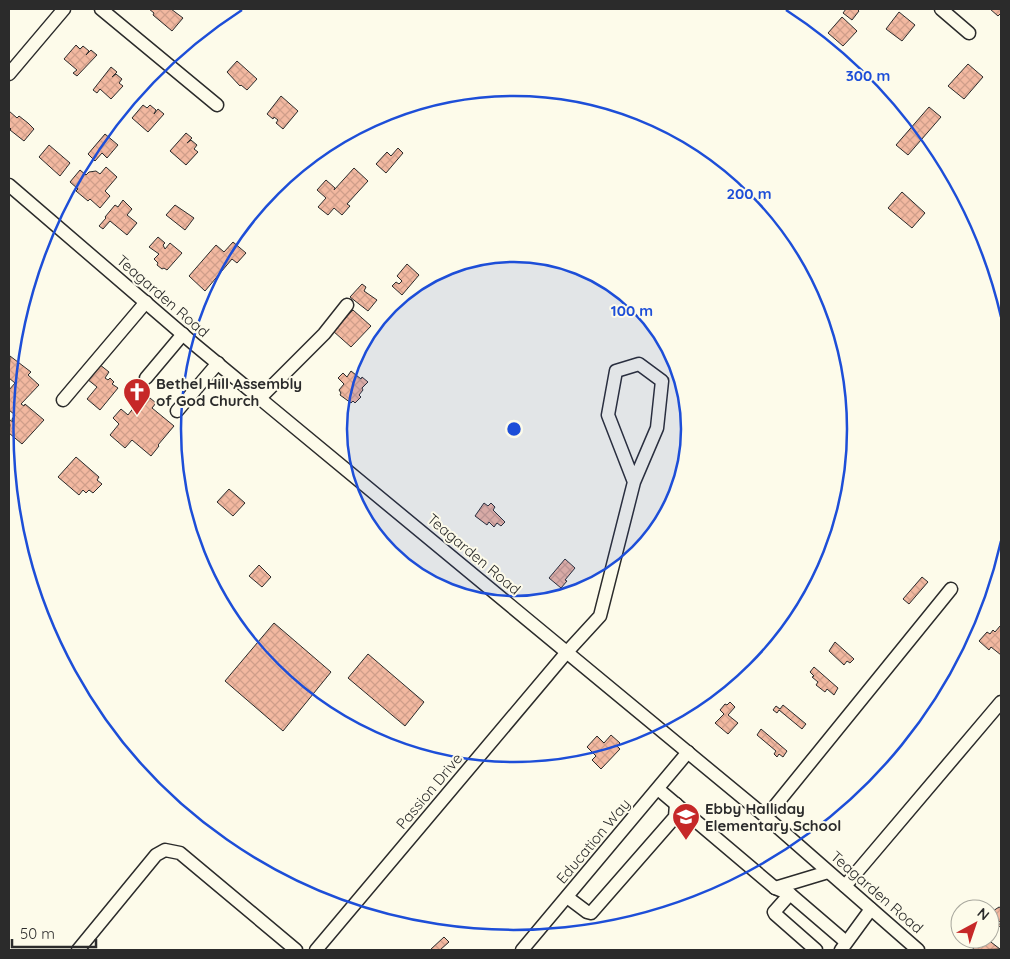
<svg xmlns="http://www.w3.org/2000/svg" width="1010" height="959" viewBox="0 0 1010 959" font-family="Quicksand,sans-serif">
	<defs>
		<pattern id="building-cross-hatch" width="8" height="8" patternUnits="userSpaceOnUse" patternTransform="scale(1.25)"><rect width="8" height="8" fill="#f2b8a0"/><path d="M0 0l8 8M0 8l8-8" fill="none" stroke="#d09e8a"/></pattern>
	</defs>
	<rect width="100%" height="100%" fill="#fdfbea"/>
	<g fill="url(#building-cross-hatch)" stroke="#2b2b2b">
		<polygon points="149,9 171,9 183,18 172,31 153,15 154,13"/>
		<polygon points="846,9 857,9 859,11 852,20 843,13"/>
		<polygon points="990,9 1001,9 1001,13 998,16"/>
		<polygon points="899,12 915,25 902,41 886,29"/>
		<polygon points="842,17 857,31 843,46 828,33"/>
		<polygon points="76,45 80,49 83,46 89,51 86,55 91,50 97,55 77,76 73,73 77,70 64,59"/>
		<polygon points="237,61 257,79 247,90 241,85 240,86 227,72"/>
		<polygon points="968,64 983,77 964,99 948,86"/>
		<polygon points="111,67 117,72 112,77 116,74 122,79 119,83 123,86 111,99 100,89 97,93 93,90"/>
		<polygon points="281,96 298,111 283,129 276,123 278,120 274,117 273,119 267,114"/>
		<polygon points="143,105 147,108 150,105 156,110 154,114 158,109 164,114 148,132 132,118"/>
		<polygon points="929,107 941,117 908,155 896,145"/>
		<polygon points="9,111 17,118 19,116 28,123 34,129 24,141 10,130 11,129 9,127"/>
		<polygon points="186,133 192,138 187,143 191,140 197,145 194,149 198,152 186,165 170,151"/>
		<polygon points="105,134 118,145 107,158 102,153 95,161 88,154"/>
		<polygon points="49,145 70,163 60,176 39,157"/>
		<polygon points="398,148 403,153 386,173 376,164 387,152 391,156"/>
		<polygon points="106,167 117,177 105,191 110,196 100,208 90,199 88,201 76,191 78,189 70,182 80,170 86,175 89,172 96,171 100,174"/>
		<polygon points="354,168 368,181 347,204 350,206 342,215 334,208 328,215 318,207 326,198 317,190 326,180 335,188 334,190"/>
		<polygon points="902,192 925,213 912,228 888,208"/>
		<polygon points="123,200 132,209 127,215 137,223 127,235 110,221 103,229 99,226 106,218 105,217 115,205 118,207"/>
		<polygon points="175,205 194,218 185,230 166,215"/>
		<polygon points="158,237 165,243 163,245 165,249 170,243 182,253 167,270 164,268 162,269 157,265 158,263 154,259 159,254 149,247"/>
		<polygon points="233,242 246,253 237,263 232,259 205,291 189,276 216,245 224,252"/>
		<polygon points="407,264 419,275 402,295 392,286 396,282 399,284 402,281 397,276"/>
		<polygon points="362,284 366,287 364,291 377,300 368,311 350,297"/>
		<polygon points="353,310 371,326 351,347 333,331"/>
		<polygon points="10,356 31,372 28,375 39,385 21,404 24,406 25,404 44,420 22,444 9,433 10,425 9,421 10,420 13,422 12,419 15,415 9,410 9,390 15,383 9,378"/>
		<polygon points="99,364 109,372 105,378 108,380 110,378 114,382 112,384 118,388 100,410 87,399 97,387 87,379"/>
		<polygon points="351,371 361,379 362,377 368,382 362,388 363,390 359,395 361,397 355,403 353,401 351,403 340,395 341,393 339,390 344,384 338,378 343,373 347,377"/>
		<polygon points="141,398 146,402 150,398 156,403 152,408 174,426 158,445 159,446 151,456 132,440 125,448 110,435 119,424 113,418 121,409 128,415"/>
		<polygon points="76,457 99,477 97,480 102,484 93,493 89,490 86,493 83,490 79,495 58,477"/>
		<polygon points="229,489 245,503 233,516 217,502"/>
		<polygon points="484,503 488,506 491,503 495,507 493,510 505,522 501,526 497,523 494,527 489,522 487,525 475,516"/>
		<polygon points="565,559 575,568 565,580 567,581 561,588 549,578"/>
		<polygon points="259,565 271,577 262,587 249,576"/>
		<polygon points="922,577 928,582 909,604 903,599"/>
		<polygon points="274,623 331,672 283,731 225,681"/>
		<polygon points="1000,626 1001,627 1001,655 991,647 989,650 979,641 987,632 990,634 993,630 995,632"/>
		<polygon points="835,642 854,659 850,663 847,661 844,665 829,651"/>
		<polygon points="368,654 424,702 405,726 348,678"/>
		<polygon points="814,667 838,688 834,695 827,689 825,692 816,685 818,682 812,677 814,676 810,672"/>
		<polygon points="730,702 735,707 728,715 738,723 728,734 715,723 724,714 720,710 725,704 727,705"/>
		<polygon points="783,705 806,724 802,729 779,710 777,713 773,710 776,706 780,709"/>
		<polygon points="761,729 787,751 783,757 779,754 777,757 774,754 776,751 757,735"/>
		<polygon points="611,735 620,743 617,746 620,749 601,769 592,760 596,756 587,747 597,736 604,743"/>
		<polygon points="999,907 1001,908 1001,928 998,925 1001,923 990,913"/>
		<polygon points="444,937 449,942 440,950 430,950"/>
		<polygon points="981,939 984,942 987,939 1000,949 972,950"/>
	</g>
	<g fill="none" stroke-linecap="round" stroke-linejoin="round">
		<defs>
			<g id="minor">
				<polyline points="101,9 217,105"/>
				<polyline points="941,9 969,33"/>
				<polyline points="9,74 64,9"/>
				<polyline points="9,185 194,344 766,817 918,950"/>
				<polyline points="146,378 183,334"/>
				<polyline points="260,398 324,334 347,305"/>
				<polyline points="63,400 146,302"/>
				<polyline points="177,411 218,363"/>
				<polyline points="658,789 775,888 790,894 846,942"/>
				<polyline points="766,817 951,589"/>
				<polyline points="845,886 1001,702"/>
				<polyline points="775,888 828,872"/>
				<polyline points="790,894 774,912 775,914 816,950"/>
				<polyline points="567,897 587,912 591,913 675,817 676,804"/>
				<polyline points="78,950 156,855 165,850 180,853 296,950"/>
				<polyline points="316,950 567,652 600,616 634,482 657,428 662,381 639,364 616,371 608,415 634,482"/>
				<polyline points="522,950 688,752"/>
				<polyline points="841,950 871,909"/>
			</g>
		</defs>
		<use href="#minor" stroke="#2b2b2b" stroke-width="15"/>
		<use href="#minor" stroke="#fdfbea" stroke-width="12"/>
	</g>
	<circle cx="514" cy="429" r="167" fill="#1d4ed8" fill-opacity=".12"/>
	<g fill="none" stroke="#1d4ed8" stroke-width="2.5">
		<circle cx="514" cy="429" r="167"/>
		<circle cx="514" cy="429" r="333"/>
		<path d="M1001 541A500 500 0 1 1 242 10M786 10A500 500 0 0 1 1001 317"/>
	</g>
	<defs>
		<symbol id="church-pin" viewBox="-11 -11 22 30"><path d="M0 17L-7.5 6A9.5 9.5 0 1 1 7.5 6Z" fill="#c62828" stroke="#fdfbea"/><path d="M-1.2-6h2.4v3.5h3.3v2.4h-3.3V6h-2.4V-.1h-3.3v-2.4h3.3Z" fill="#fff"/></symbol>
		<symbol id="school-pin" viewBox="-11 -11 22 30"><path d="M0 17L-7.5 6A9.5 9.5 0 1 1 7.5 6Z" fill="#c62828" stroke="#fdfbea"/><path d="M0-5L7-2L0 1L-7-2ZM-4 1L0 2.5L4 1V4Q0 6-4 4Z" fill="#fff"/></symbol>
	</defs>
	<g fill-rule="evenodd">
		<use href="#church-pin" x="121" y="376" width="32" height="43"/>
		<use href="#school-pin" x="670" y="801" width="32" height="43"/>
	</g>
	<g text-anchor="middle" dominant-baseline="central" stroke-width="4" stroke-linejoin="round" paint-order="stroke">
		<g font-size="15" fill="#2b2b2b" stroke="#fdfbea">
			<text transform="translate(163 296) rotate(41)">Teagarden Road</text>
			<text transform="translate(474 554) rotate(40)">Teagarden Road</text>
			<text transform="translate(429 791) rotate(-50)">Passion Drive</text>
			<text transform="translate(593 841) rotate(-50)">Education Way</text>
			<text transform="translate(877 892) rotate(41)">Teagarden Road</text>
		</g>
		<g font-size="15" font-weight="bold" fill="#2b2b2b" stroke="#fdfbea" text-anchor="start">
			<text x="156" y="383">Bethel Hill Assembly<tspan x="156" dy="17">of God Church</tspan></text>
			<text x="705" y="808">Ebby Halliday<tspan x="705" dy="17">Elementary School</tspan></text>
		</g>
	</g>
	<circle cx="514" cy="429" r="8" fill="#1d4ed8" stroke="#fdfbea" stroke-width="2.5"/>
	<g font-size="15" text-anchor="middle" font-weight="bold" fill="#1d4ed8" stroke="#fdfbea" stroke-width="4" stroke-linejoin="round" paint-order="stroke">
		<text x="868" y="81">300 m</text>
		<text x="749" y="199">200 m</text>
		<text x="632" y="316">100 m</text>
	</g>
	<rect width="1010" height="959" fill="none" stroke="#2b2b2b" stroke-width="20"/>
	<g transform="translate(975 924) rotate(40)"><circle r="24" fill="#fdfbea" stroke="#a9a89e"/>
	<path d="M0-4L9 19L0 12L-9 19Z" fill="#c62828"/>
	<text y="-8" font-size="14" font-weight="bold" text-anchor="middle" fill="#2b2b2b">N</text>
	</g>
	<path d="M12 939v8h84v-8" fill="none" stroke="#2b2b2b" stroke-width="2.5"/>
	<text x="20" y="939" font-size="15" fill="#2b2b2b" stroke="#fdfbea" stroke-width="4" paint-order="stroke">50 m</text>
</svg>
